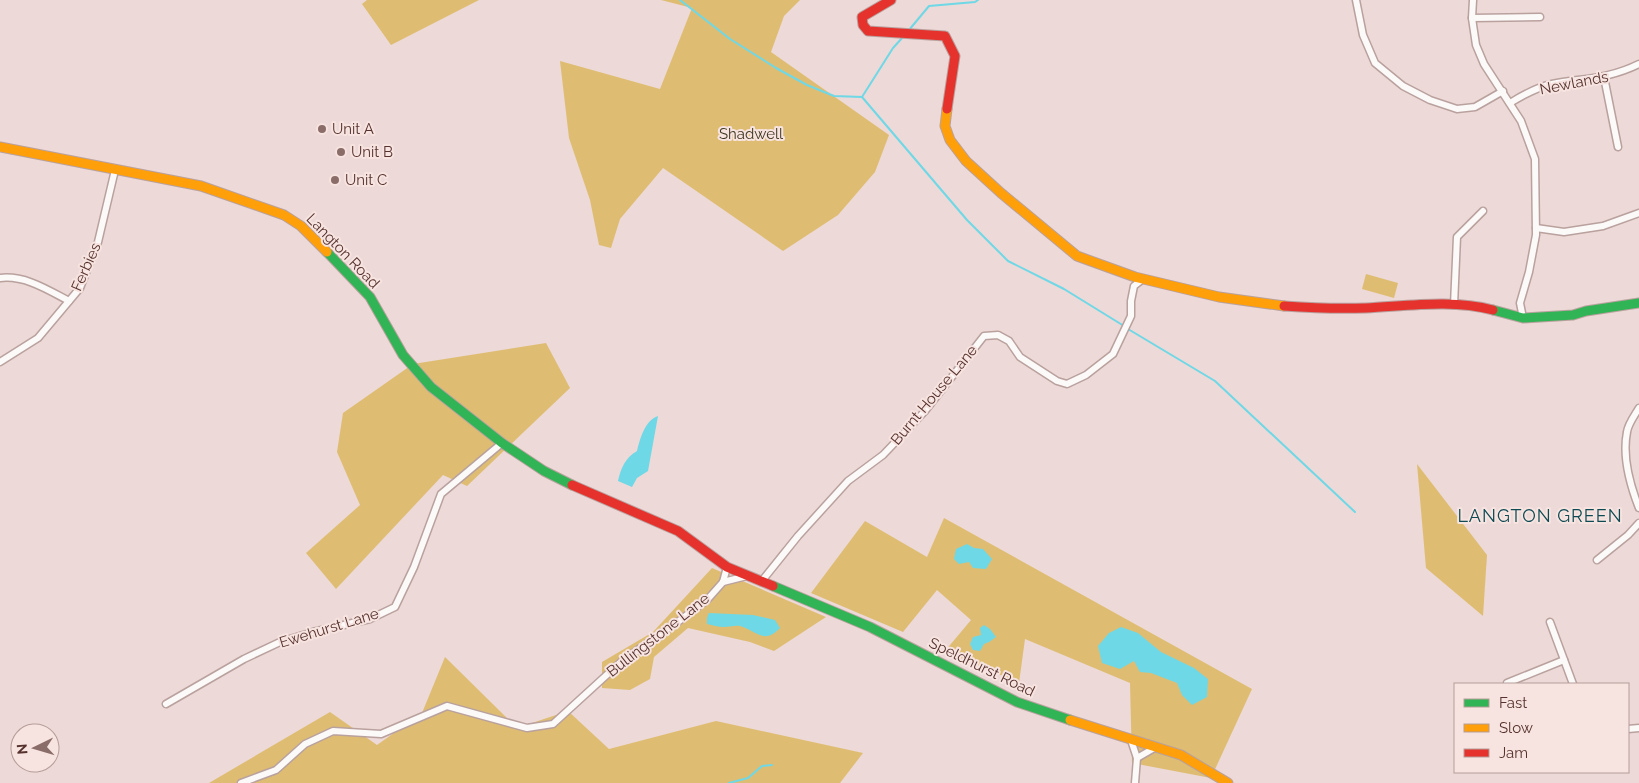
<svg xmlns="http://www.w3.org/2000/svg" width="1639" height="783" viewBox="0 0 1639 783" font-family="Raleway,sans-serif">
	<rect width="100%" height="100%" fill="#edd9d7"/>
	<g fill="#debd73">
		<polygon points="367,0 479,0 391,45 362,4"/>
		<polygon points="661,0 800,0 784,16 771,52 889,135 875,172 838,215 783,251 663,168 620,219 611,248 599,245 590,200 569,138 560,61 660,89 692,8"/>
		<polygon points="1366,274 1398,283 1394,298 1362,289"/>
		<polygon points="546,343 570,388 467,486 443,475 336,589 306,553 360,505 337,452 343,413 413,364"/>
		<polygon points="1417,464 1487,555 1483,616 1426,568"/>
		<polygon points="944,518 1252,689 1211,778 1132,763 1130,683 1025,639 1019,683 945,651 971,620 937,590 903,632 811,593 865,521 927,557"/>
		<polygon points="712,568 826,617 774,651 750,642 688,628 654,657 650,679 630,690 602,688 602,662 653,632"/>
		<polygon points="445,657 517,728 568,711 609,749 716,721 863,753 840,783 209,783 330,712 377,745 422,713"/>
	</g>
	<g fill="#6ed8e6">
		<path d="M658 416 648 471 637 478 632 487 618 481C621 468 625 458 637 451 640 439 645 420 658 416Z"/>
		<polygon points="967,544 974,548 983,549 992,559 986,569 973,568 969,562 959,564 954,559 956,549"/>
		<path d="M709 613 753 615 775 620 780 628C764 645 757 631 740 626 735 625 729 627 724 627 718 627 713 625 707 624V618Z"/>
		<polygon points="984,625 990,629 996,637 989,642 984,644 980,651 973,650 970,644 973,637 981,635 980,628"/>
		<polygon points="1121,627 1138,633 1161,652 1194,668 1208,679 1207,697 1192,705 1182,695 1177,683 1151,673 1140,672 1134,661 1120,669 1102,663 1098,646 1109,633"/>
	</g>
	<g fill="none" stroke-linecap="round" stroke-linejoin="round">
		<g stroke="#6ed8e6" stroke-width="2">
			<polyline points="680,0 730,39 776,68 807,85 834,96 862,97"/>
			<polyline points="909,30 929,6 975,2 978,0"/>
			<polyline points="903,37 893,48 862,97 967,220 1008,261 1064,289 1124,326"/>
			<polyline points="1128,329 1215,381 1355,512"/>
			<polyline points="729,783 748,778 762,766 772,765"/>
		</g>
		<defs>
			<g id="street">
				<polyline points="1356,0 1363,35 1375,63 1403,86 1430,100 1457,109 1475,107 1503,91"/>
				<polyline points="1473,0 1472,18 1476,45 1484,64 1521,121 1535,159 1536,235 1529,272 1520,303 1523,318"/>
				<polyline points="1472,18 1540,17"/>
				<polyline points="1604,77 1618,147"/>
				<path d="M1510 103C1523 95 1537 87 1552 84 1584 78 1609 79 1639 64"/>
				<polyline points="1536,228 1564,232 1603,226 1639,213"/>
				<path d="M0 278C25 275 48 290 69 301"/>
				<polyline points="1454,305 1457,237 1483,211"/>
				<polyline points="0,362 38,338 80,288 98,242 115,170"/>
				<path d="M1639 408C1635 415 1628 424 1627 432 1622 457 1630 485 1639 508"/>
				<polyline points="1597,560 1628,535 1639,523"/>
				<polyline points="723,582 747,576"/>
				<polyline points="761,582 798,536 848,481 883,455 925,411 984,336 998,335 1009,341 1020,357 1057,381 1067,384 1086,375 1113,354 1131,316 1131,301 1134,286 1143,279"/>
				<polyline points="1550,622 1573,684"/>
				<polyline points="1507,683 1564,660"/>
				<polyline points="166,704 244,659 280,642 313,632 370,619 395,607 414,567 441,494 502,443"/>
				<polyline points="1628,729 1639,728"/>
				<polyline points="1131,740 1137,758 1135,783"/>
				<polyline points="1137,758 1156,747"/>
				<polyline points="241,783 276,770 305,744 333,731 381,734 447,706 527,728 553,724 622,661 679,621 707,600 723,582 727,567"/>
			</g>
			<g id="fast">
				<polyline points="327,252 370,297 403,355 431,387 502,443 544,471 572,485"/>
				<polyline points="1493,310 1523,318 1573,315 1586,311 1639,303"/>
				<polyline points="773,586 870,627 1017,702 1070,720"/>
			</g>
			<g id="slow">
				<polyline points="947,109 945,126 950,140 966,161 1001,193 1077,256 1135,277 1219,297 1284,306"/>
				<polyline points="0,147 201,186 284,215 301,226 327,252"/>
				<polyline points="1070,720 1181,755 1228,783"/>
			</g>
			<g id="jam">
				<polyline points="891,0 862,17 863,25 868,31 945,36 955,56 947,109"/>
				<path d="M1284 306C1312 308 1338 309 1366 308 1407 306 1452 299 1493 310"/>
				<polyline points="572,485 678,531 727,567 773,586"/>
			</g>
		</defs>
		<use href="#street" stroke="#b9a19e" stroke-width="9"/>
		<use href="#fast" stroke="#b9a19e" stroke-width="11"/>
		<use href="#slow" stroke="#b9a19e" stroke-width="11"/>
		<use href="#jam" stroke="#b9a19e" stroke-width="11"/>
		<use href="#street" stroke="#fcf9f9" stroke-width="6"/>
		<use href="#fast" stroke="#30b455" stroke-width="9"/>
		<use href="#slow" stroke="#ff9f0a" stroke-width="9"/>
		<use href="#jam" stroke="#e5322d" stroke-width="9"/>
	</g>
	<g fill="#8a6c68" stroke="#f7e4e1" stroke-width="2">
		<circle cx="322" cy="129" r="5"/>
		<circle cx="341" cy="152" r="5"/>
		<circle cx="335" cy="180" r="5"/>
	</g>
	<g text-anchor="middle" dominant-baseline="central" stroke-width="4" stroke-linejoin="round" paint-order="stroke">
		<g font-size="15" fill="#55322d" stroke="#f7e4e1">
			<text transform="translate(1574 83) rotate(-11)">Newlands</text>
			<text transform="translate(343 251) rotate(46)">Langton Road</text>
			<text transform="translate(86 267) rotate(-66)">Ferbies</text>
			<text transform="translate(934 395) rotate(-50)">Burnt House Lane</text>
			<text transform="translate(329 628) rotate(-17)">Ewehurst Lane</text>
			<text transform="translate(658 635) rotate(-38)">Bullingstone Lane</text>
			<text transform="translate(982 667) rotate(26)">Speldhurst Road</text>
		</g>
		<g font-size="15" fill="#55322d" stroke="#f7e4e1" text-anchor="start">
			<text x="332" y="129">Unit A</text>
			<text x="351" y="152">Unit B</text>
			<text x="345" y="180">Unit C</text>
		</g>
		<g font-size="15" fill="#3f361f" stroke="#f7e4e1">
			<text x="751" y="134">Shadwell</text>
		</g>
		<g font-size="18" letter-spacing="1" fill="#0d4a53" stroke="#f7e4e1">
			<text x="1540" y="515">LANGTON GREEN</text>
		</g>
	</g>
	<rect x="1454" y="683" width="175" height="90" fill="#f7e4e1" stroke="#b69d99"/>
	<rect x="1464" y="699" width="25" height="8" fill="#30b455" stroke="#b69d99"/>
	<text x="1499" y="708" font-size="15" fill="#55322d">Fast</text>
	<rect x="1464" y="724" width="25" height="8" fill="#ff9f0a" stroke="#b69d99"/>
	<text x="1499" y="733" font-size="15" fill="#55322d">Slow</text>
	<rect x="1464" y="749" width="25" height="8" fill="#e5322d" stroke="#b69d99"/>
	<text x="1499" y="758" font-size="15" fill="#55322d">Jam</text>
	<g transform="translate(35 748) rotate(265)"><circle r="24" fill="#f7e4e1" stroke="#b69d99"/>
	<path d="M0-4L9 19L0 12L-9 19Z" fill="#8a6c68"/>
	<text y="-8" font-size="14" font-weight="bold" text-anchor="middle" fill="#55322d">N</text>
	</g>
</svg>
